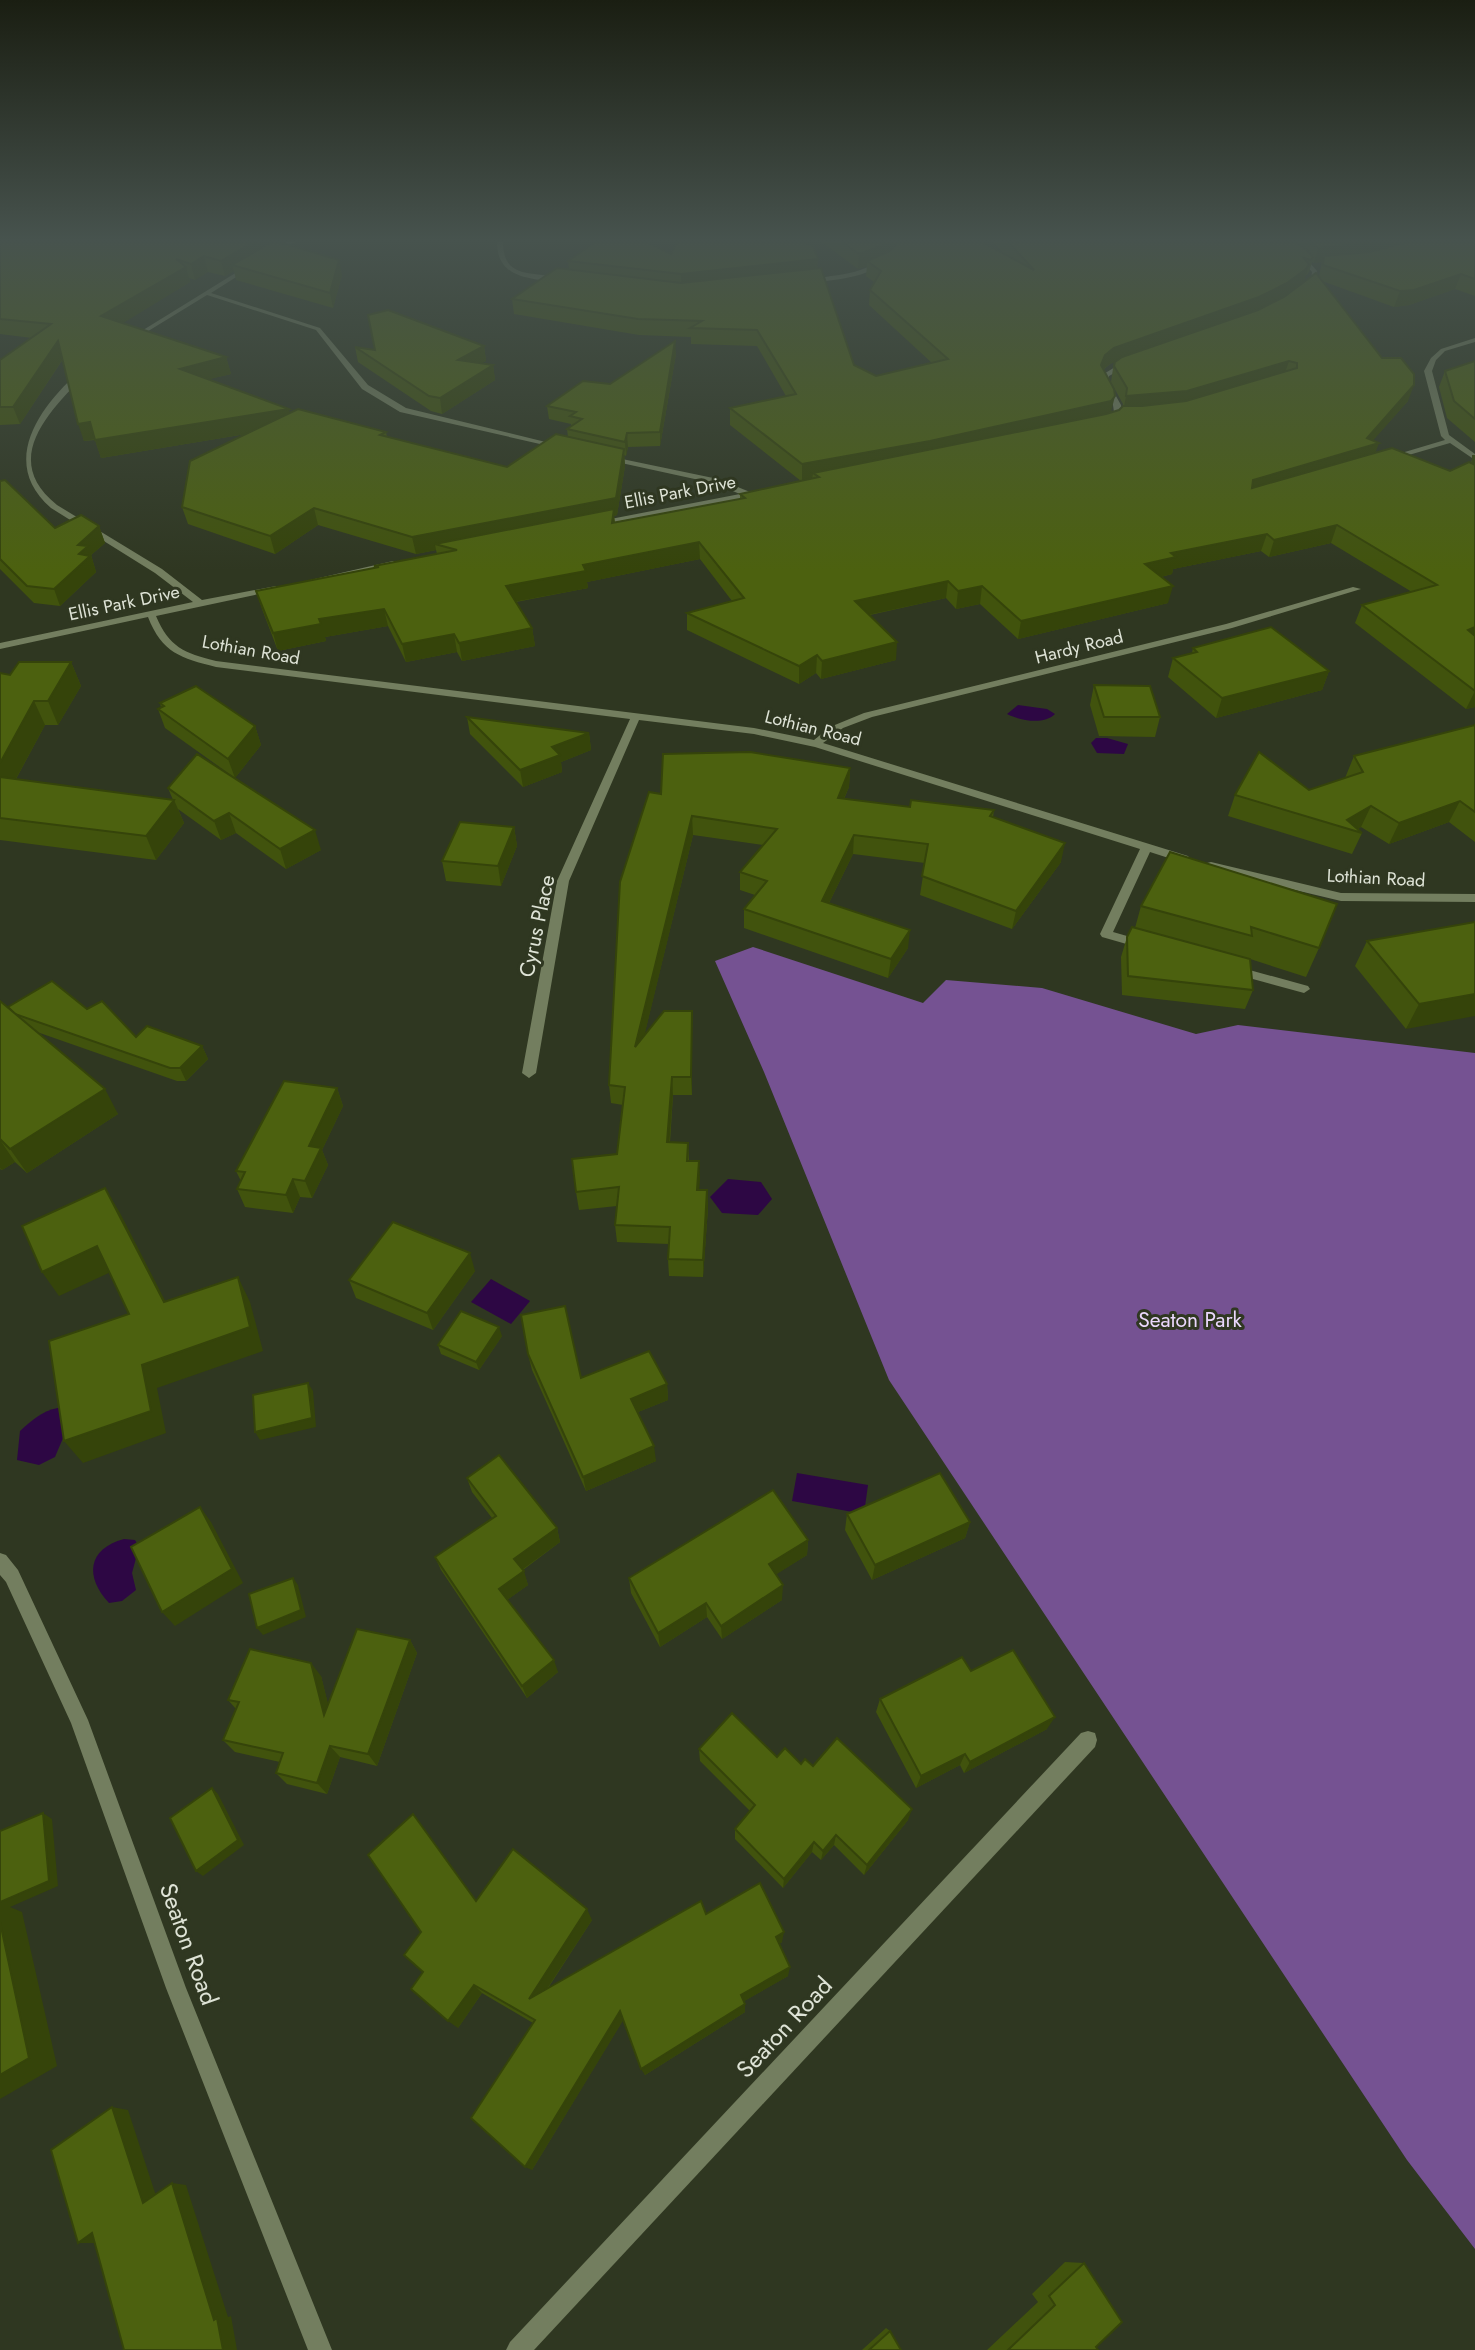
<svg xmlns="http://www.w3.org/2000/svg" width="1475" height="2350" viewBox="0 0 1475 2350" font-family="Jost,sans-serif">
	<rect width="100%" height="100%" fill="#2f3721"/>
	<polygon fill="#755292" points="753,947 923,1003 946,980 1042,988 1196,1034 1238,1025 1475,1053 1475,2249 1407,2160 889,1380 764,1072 715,961"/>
	<g fill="#2d0744">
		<path d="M1018 705 1047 709 1055 714C1044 725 1021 721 1007 714Z"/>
		<polygon points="1096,738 1107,738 1128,744 1124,754 1097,753 1091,743"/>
		<polygon points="728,1179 761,1182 772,1199 758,1215 722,1213 710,1197"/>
		<polygon points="491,1279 530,1301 511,1324 471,1302"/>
		<path d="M66 1407 71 1419 55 1457 39 1465 17 1460 20 1431C34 1418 46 1408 66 1407Z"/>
		<polygon points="797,1473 868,1485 864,1514 792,1501"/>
		<path d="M124 1539 135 1540 139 1547 132 1573 136 1590 122 1601 109 1603C85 1577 87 1549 124 1539Z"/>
	</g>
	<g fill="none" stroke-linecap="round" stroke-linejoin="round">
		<g fill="#737e5f" fill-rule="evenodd">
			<polygon points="287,242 295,242 272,255 267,254"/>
			<path d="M497 242H503C503 283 538 269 563 280L560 282C531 279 497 279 497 242Z"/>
			<path d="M901 242H907C880 277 847 279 806 283L803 281C811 278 821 278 831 276 859 273 882 265 901 242Z"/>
			<path d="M1273 242C1289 242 1307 259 1317 271V280L1309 289 1304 288 1311 280 1312 272 1303 262Z"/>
			<polygon points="250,264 252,267 211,293 320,328 368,385 406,408 566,447 562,449 400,412 362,389 316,330 207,295 132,341 127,340"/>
			<polygon points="1475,338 1475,342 1445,351 1436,360 1432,371 1449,435 1475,454 1475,460 1450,443 1388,461 1388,457 1445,440 1441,436 1424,371 1431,358 1441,349"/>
			<polygon points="1125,361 1132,363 1109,376 1108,382 1121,405 1122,413 1109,426 1103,426 1103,422 1114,412 1113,405 1100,382 1102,375"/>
			<path d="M79 372 86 374C49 411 0 460 57 505L162 569 202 600 276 586 277 588 273 591 156 616C169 647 184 653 216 661L754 728 814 740 830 727 864 713 1226 624 1353 587 1361 589 1232 628 872 717 843 728 823 743 1188 856 1190 859 1184 863 1150 852 1113 932 1148 942 1150 945 1148 948 1144 949 1102 937 1100 934 1140 849 815 747 754 734 639 720 569 881 536 1073 529 1078 522 1073 557 881 630 719 216 667C181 658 162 653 148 617L0 649V643L193 602 155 573 51 508C0 464 37 409 79 372Z"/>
			<polygon points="603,455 718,479 750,492 757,491 761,493 750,497 598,527 594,524 595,522 740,494 713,483 603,459"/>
			<polygon points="393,561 397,564 396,566 310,584 306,581"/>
			<polygon points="1211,862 1341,893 1475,894 1475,902 1341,901 1207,869 1207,863"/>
			<polygon points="1235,966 1308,986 1310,989 1304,993 1231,973 1229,970"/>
			<polygon points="0,1553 6,1555 18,1570 88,1720 186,1988 332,2350 308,2350 166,1988 71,1723 6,1582 0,1575"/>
			<polygon points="1088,1731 1095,1733 1097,1740 1095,1747 534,2350 506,2350 510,2342 1081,1733"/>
		</g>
	</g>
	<g fill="#41530d" fill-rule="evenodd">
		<path d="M0 242H262L263 247 342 275 333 308 236 280 234 271 225 276 208 272 195 280 189 278 190 282 122 323 226 357 231 374 209 379 290 413 386 432 387 437 507 467 568 437 567 429 571 427V424L549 419 547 406 610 384 676 354 660 446 628 447 626 456 624 455 625 466 617 515 614 516 615 522 740 499V494L801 481 730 425V408L786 396 757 346 691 344V337L639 335 514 314 512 299 569 269 568 261 671 254 817 268 854 365 876 376 932 363 869 305 870 290 874 282 866 276 867 266 858 269 822 242H897L889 251 1003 253 993 242H1475V296L1455 289 1409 305 1394 307 1322 281 1408 401 1373 440 1375 453 1450 471 1471 463 1473 456H1475V707L1466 709 1355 623 1362 605 1412 592 1331 543 1269 557 1261 551 1173 569 1172 574 1161 577 1168 603 1018 639 980 604 956 609 946 598 870 615 896 660 821 679 816 673 799 684 687 630V613L732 601 700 559 587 582 588 588 516 602 532 628 535 646 462 661 457 652 406 662 388 626 325 637 326 641 278 651 262 609 256 591 375 568 374 566 437 554 436 550 416 554 318 525 275 554 188 524 182 507 246 434 101 458 95 440 84 441 63 359 20 424 0 425V360L32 338 0 334ZM1312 262 1314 263 1322 262 1319 277 1302 283 1306 275H1307L1309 272ZM1114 362 1111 382 1123 404V406L1119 410 1111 413 1103 370 1110 364Z"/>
		<polygon points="484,346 486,361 481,363 493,365 495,380 442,414 431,411 358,362 355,347 375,350"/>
		<polygon points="1475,361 1475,442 1447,418 1439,387 1445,371"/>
		<polygon points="0,481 55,528 99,526 105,543 91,555 96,572 60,606 34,603 0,569"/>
		<polygon points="1193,648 1329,671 1322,690 1216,718 1168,677 1173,658 1192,653"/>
		<polygon points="71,662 81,686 58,725 45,725 16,779 173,800 168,788 321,850 286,869 236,833 221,840 178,809 184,823 156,860 0,840 0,673 10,675"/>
		<polygon points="1094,685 1160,717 1155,737 1099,736 1090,705"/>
		<polygon points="160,703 255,726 261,745 235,778 165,728 158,709 161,707"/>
		<polygon points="467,717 589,733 591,750 561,762 562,772 523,787 470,734"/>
		<polygon points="1475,725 1475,842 1449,822 1389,844 1361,827 1358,829 1362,833 1352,854 1228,816 1235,795 1309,790 1345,778 1354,756"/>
		<polygon points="850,768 849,787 844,799 910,807 994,810 993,817 1061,862 1012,929 920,895 925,863 853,854 829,903 908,948 888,978 744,928 744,909 755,895 740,890 740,872 763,845 693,835 644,1036 692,1011 692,1095 673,1095 670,1142 688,1143 689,1161 699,1161 699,1190 707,1190 708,1208 703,1277 669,1276 668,1259 669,1244 617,1242 615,1225 617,1206 579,1210 576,1192 617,1154 623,1105 611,1103 609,1085 661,794"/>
		<polygon points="514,827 517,846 501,886 446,881 442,861"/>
		<polygon points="1170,852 1319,948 1306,977 1244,957 1253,990 1245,1009 1122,995 1121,957 1127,937 1135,928 1141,906"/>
		<polygon points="1475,922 1406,1029 1355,966 1367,941"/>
		<polygon points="0,1001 8,1007 87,1009 136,1037 202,1046 208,1059 186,1081 177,1081 37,1032 118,1114 27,1173 15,1162 2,1170 0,1169"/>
		<polygon points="337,1088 343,1106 322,1150 328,1165 312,1198 300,1197 293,1213 245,1207 237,1189 241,1181 236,1171"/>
		<polygon points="475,1271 433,1330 356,1298 349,1280"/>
		<polygon points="502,1336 479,1370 441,1354 438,1345"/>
		<polygon points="528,1354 581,1378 667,1384 668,1400 638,1412 656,1461 586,1491 532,1370"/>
		<polygon points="467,1478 557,1528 560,1542 523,1570 528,1585 507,1600 558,1672 527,1698 441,1570 435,1557 492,1518 472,1492"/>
		<polygon points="847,1514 970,1522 965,1538 872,1580 845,1530"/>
		<polygon points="808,1540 807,1555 776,1574 782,1600 722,1639 707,1617 660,1647 631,1593 629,1578"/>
		<polygon points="410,1640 417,1653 377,1766 340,1757 327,1794 287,1784 276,1773 280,1762 235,1752 223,1740 236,1709 228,1700 321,1676 328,1705"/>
		<polygon points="971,1671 1047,1729 964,1773 960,1765 916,1788 876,1712 880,1699"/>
		<polygon points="699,1749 777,1757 801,1764 813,1766 908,1820 864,1875 834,1845 821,1860 812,1852 783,1888 735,1839 735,1829 750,1811 700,1761"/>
		<polygon points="476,1901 592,1920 548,1988 706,1914 782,1942 779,1944 788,1976 744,2001 745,2012 645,2075 623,2020 532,2170 533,2023 482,1993 458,2028"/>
		<polygon points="1065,2262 1084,2263 1096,2347 1098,2350 987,2350 1038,2302 1032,2294"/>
		<polygon points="886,2328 890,2331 901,2350 862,2350"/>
	</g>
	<g fill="#35440a">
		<polygon points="253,242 262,242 264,252 232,265 234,271 225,276 221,261"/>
		<polygon points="885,242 897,242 881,260 867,261 867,266 858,269 859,254"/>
		<polygon points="1371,242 1421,242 1365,257 1324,256 1322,262 1314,263 1318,248"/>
		<polygon points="204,256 208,272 195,280 191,264"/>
		<polygon points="818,259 817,274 681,289 681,274"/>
		<polygon points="339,260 342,275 333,308 330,293"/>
		<polygon points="1309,264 1305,279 1301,285 1282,299 1255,313 1110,364 1101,371 1101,365 1105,355 1114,348"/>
		<polygon points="186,267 190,282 107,333 101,316"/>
		<polygon points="1461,274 1455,289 1409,305 1394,307 1400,291"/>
		<polygon points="58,341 64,357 20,424 13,407"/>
		<polygon points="675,341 676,354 660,446 660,432"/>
		<polygon points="484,346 486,361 460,375 458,360"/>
		<polygon points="226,357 231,374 185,385 180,369"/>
		<polygon points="1289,361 1284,376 1183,407 1123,412 1126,396"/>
		<polygon points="493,365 495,380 442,414 440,398"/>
		<polygon points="1414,385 1408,401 1368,446 1379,443 1373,459 1248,496 1253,480 1367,438"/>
		<polygon points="1115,396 1111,412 1107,418 819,477 813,473 812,480 802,481 802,464"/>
		<polygon points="289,409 293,426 101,458 95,440"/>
		<polygon points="90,422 96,439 84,441 78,424"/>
		<polygon points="627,433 628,447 626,456 625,442"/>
		<polygon points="624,449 625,466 617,515 614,516 615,526 612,523 435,544 436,550 416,554 412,537"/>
		<polygon points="314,508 318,525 275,554 270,536"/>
		<polygon points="1337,525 1331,543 1269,557 1274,540"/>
		<polygon points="99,526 105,543 91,555 96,572 60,606 54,589 78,545"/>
		<polygon points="1267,534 1261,551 1173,569 1172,574 1140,582 1145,564 1171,553"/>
		<polygon points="699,542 700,559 587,582 588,588 508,603 506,586 583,565"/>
		<polygon points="948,581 946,598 854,618 855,601"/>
		<polygon points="982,586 980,604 956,609 958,591"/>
		<polygon points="1173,586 1168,603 1018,639 1021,621"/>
		<polygon points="384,609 388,626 325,637 326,641 278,651 273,633 319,619"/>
		<polygon points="1475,627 1475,641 1468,630"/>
		<polygon points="532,628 535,646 462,661 459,643"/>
		<polygon points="454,634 457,652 406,662 402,644"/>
		<polygon points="897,642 896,660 821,679 822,661"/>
		<polygon points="817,655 816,673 799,684 799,666"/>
		<polygon points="71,662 81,686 58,725 48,701"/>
		<polygon points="1329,671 1322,690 1216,718 1222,698"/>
		<polygon points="1475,691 1475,707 1466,709"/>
		<polygon points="34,701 45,725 5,799 0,790 0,763"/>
		<polygon points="255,726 261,745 235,778 228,759"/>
		<polygon points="589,733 591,750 561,762 562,772 523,787 520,770 552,747"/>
		<polygon points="850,768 849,787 836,816 838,798"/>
		<polygon points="174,800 184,823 156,860 146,836"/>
		<polygon points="1460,801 1449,822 1389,844 1399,823"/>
		<polygon points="1371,806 1361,827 1355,831 1347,820"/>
		<polygon points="229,813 236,833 221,840 214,821"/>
		<polygon points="692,816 693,835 637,1066 635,1047"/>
		<polygon points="514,827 517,846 501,886 498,866"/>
		<polygon points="315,830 321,850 286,869 280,849"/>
		<polygon points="854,835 853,854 821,919 822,901"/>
		<polygon points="1065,843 1061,862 1012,929 1016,911"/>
		<polygon points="910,930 908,948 888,978 891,959"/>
		<polygon points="1475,994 1475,1016 1406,1029 1419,1004"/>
		<polygon points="692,1011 692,1095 691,1077"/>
		<polygon points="202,1046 208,1059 186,1081 180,1068"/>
		<polygon points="672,1077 673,1095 668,1160 667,1142"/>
		<polygon points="337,1088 343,1106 322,1150 328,1165 312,1198 305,1181 309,1146"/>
		<polygon points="105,1089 118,1114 27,1173 10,1149"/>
		<polygon points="0,1140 15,1162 2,1170 0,1168"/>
		<polygon points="699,1161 700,1179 698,1208 697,1190"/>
		<polygon points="293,1179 300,1197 293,1213 286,1195"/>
		<polygon points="105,1188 120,1213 178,1326 164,1302"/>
		<polygon points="707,1190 708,1208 703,1277 703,1260"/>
		<polygon points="97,1246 113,1271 59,1296 42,1272"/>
		<polygon points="470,1253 475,1271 433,1330 427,1313"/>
		<polygon points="238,1277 250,1302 263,1351 157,1388 166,1433 83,1463 64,1441 142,1365"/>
		<polygon points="499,1327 502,1336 479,1370 476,1362"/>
		<polygon points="308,1383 313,1391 316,1427 260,1440 255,1432"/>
		<polygon points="667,1384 668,1400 633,1414 631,1399"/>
		<polygon points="654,1446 656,1461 586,1491 583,1477"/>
		<polygon points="200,1507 211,1522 243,1583 175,1626 162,1612"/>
		<polygon points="970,1522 965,1538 872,1580 875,1565"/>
		<polygon points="557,1528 560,1542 519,1572 514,1559"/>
		<polygon points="808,1540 807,1555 769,1579 769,1564"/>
		<polygon points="524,1571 528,1585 504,1602 499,1589"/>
		<polygon points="293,1578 298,1585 306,1617 263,1635 257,1628"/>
		<polygon points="783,1585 782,1600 722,1639 721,1626"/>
		<polygon points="706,1603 707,1617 660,1647 658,1633"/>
		<polygon points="410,1640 417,1653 377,1766 368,1754"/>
		<polygon points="554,1660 558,1672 527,1698 522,1686"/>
		<polygon points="311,1663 321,1676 334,1727 324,1715"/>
		<polygon points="1055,1717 1047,1729 964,1773 970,1762"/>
		<polygon points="330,1746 340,1757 327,1794 317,1783"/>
		<polygon points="965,1754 960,1765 916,1788 921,1776"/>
		<polygon points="212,1788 218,1794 244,1845 203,1876 196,1871"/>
		<polygon points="912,1809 908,1820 864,1875 867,1865"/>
		<polygon points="43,1813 52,1819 58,1886 10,1907 22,1912 57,2066 0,2099 0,1902"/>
		<polygon points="836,1835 834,1845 821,1860 823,1851"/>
		<polygon points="814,1842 812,1852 783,1888 784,1879"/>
		<polygon points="587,1909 592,1920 535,2007 529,1999"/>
		<polygon points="784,1932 782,1942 775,1947 776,1937"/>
		<polygon points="790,1967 788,1976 741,2003 741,1995"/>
		<polygon points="474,1985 482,1993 458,2028 448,2021"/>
		<polygon points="745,2004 745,2012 645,2075 641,2069"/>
		<polygon points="620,2011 624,2019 532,2170 525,2167"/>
		<polygon points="112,2107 128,2110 159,2205 143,2203"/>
		<polygon points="172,2183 186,2185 228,2317 231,2316 237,2350 223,2350"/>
		<polygon points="92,2233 96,2243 78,2243"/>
	</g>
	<g fill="#4c610f" stroke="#35440a" stroke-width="2">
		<polygon points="0,242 253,242 221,261 204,256 191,264 176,259 186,267 101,316 226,357 180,369 289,409 95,440 90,422 78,424 58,341 13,407 0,407 0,360 51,324 0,319"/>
		<polygon points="272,242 285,244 339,260 330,293 232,265"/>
		<polygon points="604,242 646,242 671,254 677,242 802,242 813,246 818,259 681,274 568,261 594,243"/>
		<polygon points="842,242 885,242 883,245 859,254"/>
		<polygon points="898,242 982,242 1034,270 1008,242 1295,242 1306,249 1313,257 1311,260 1304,258 1309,264 1306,269 1287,283 1259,297 1114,348 1105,355 1101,365 1114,389 1115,396 1111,401 930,441 802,464 730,408 796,394 757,330 690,328 702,321 638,319 512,299 557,268 681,283 821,268 854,365 876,376 948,359 870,290 881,271 867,261 890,251"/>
		<polygon points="1309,242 1371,242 1318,248"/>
		<polygon points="1407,242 1475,242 1475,279 1461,274 1414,290 1400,291 1323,265 1324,256 1370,252"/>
		<polygon points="1316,273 1382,358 1401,358 1414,374 1414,385 1367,438 1379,443 1253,480 1252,488 1392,448 1450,471 1469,462 1473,464 1473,456 1475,456 1475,627 1468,630 1475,636 1475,691 1362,605 1437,585 1337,525 1274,540 1267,534 1171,553 1176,557 1145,564 1173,586 1021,621 982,586 958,591 948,581 855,601 897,642 822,661 817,655 799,666 687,613 744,598 699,542 583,565 586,571 506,586 532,628 459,643 454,634 402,644 384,609 319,619 321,624 273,633 256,591 379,567 374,566 457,550 435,544 614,509 612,523 745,498 740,494 819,477 813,473 1106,414 1119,410 1123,406 1142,406 1186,401 1297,368 1297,363 1289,361 1187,391 1126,396 1127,388 1114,366 1115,362 1122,357 1258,310 1284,297"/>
		<polygon points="388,310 484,346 458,360 493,365 440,398 429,396 355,347 375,350 368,315"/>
		<polygon points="675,341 660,432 627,433 625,442 567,429 582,419 570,416 576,412 547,406 583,381 610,384"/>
		<polygon points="1475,361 1475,419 1454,401 1445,371"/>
		<polygon points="298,409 386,432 380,435 507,467 556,434 624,449 616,498 412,537 314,508 270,536 182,507 190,461"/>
		<polygon points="5,480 55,528 81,515 99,526 78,545 88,546 79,554 90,556 54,589 27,586 0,559 0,481"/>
		<polygon points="1271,627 1329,671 1222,698 1173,658 1197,652 1193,648"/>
		<polygon points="19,662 71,662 48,701 34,701 0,763 0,673 10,675"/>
		<polygon points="1094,685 1150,686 1160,717 1104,717"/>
		<polygon points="196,686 255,726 228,759 158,709 164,706 160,703"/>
		<polygon points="467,717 589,733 552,747 560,755 520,770"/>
		<polygon points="1475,725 1475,812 1460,801 1399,823 1371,806 1347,820 1362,833 1235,795 1259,752 1309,790 1363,772 1354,756"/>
		<polygon points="750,752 850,768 838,798 910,807 911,800 994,810 990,816 1065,843 1016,911 922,876 928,844 854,835 822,901 910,930 891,959 744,909 767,881 740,872 777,829 692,816 635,1047 664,1011 692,1011 691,1077 672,1077 667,1142 688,1143 687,1161 699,1161 697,1190 707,1190 703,1260 668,1259 670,1227 615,1225 619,1187 576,1192 572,1159 617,1154 625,1087 609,1085 620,882 649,792 661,794 663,754"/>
		<polygon points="197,754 315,830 280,849 229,813 214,821 168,788"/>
		<polygon points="0,777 174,800 146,836 0,818"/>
		<polygon points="460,822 514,827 498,866 442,861"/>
		<polygon points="1170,852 1337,904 1319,948 1251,927 1252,936 1141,906"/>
		<polygon points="1475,922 1475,994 1419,1004 1367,941"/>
		<polygon points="1132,927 1250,959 1253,990 1128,976 1127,937"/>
		<polygon points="52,981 87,1009 102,1001 136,1037 147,1026 202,1046 180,1068 170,1068 15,1014 8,1007"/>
		<polygon points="0,1001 105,1089 10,1149 0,1139"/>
		<polygon points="284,1081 337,1088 309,1146 321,1148 305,1181 293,1179 286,1195 237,1189 245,1172 236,1171"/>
		<polygon points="105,1188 164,1302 238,1277 250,1327 142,1365 151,1411 64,1441 49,1341 129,1314 97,1246 42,1272 22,1226"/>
		<polygon points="393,1222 470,1253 427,1313 349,1280"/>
		<polygon points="565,1306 581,1378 649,1351 667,1384 631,1399 654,1446 583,1477 528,1354 521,1315"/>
		<polygon points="461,1311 499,1327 476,1362 438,1345"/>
		<polygon points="308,1383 312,1418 255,1432 253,1395"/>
		<polygon points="499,1455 557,1528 514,1559 524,1571 499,1589 554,1660 522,1686 435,1557 496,1516 467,1478"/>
		<polygon points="940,1473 970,1522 875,1565 847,1514"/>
		<polygon points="773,1490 808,1540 769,1564 783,1585 721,1626 706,1603 658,1633 629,1578"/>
		<polygon points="200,1507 232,1569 162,1612 131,1547"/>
		<polygon points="293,1578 301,1610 257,1628 249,1594"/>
		<polygon points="357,1629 410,1640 368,1754 330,1746 317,1783 276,1773 283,1753 223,1740 239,1702 228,1700 250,1649 311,1663 324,1715"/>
		<polygon points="1013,1650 1055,1717 970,1762 965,1754 921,1776 880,1699 962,1657 971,1671"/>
		<polygon points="732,1713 777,1757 785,1748 801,1764 805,1759 813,1766 837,1738 912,1809 867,1865 836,1835 823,1851 814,1842 784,1879 735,1829 755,1805 699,1749"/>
		<polygon points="212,1788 238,1840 196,1871 170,1818"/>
		<polygon points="43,1813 49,1881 0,1902 0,1831"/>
		<polygon points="413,1814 476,1901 513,1849 587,1909 529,1999 701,1901 706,1914 760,1883 784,1932 776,1937 790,1967 741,1995 745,2004 641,2069 620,2011 525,2167 471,2118 535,2020 474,1985 448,2021 411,1989 423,1972 404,1955 421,1932 368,1855"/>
		<polygon points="0,1922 29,2058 0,2075"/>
		<polygon points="112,2107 143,2203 172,2183 214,2320 217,2318 223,2350 124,2350 92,2233 78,2243 51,2150"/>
		<polygon points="1084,2263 1122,2322 1096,2347 1098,2350 1008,2350 1055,2305 1049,2296"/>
		<polygon points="890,2331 901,2350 869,2350"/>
	</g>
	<linearGradient id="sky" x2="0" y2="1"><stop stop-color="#1a1e12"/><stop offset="0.42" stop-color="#47534e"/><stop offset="1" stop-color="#47534e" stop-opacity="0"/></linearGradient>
	<rect width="1475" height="571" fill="url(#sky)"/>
	<g text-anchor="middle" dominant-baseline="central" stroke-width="6" stroke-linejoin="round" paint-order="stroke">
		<g font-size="18" fill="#dee3d6" stroke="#2f3721">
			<text transform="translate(680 492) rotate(-11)">Ellis Park Drive</text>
			<text transform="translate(124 603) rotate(-12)">Ellis Park Drive</text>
			<text transform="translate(1079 647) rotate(-14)">Hardy Road</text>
			<text transform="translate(251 650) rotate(10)">Lothian Road</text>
			<text transform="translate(813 728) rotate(14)">Lothian Road</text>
			<text transform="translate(1376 878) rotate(3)">Lothian Road</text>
		</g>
		<g font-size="21" fill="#dee3d6" stroke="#2f3721">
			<text transform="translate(537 926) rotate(-78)">Cyrus Place</text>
		</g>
		<g font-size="21" fill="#ebd8fd" stroke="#2f3721">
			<text x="1190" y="1320">Seaton Park</text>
		</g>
		<g font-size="24" fill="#dee3d6" stroke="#2f3721">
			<text transform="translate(189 1944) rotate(70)">Seaton Road</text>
			<text transform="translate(784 2027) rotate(-47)">Seaton Road</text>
		</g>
	</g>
</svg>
